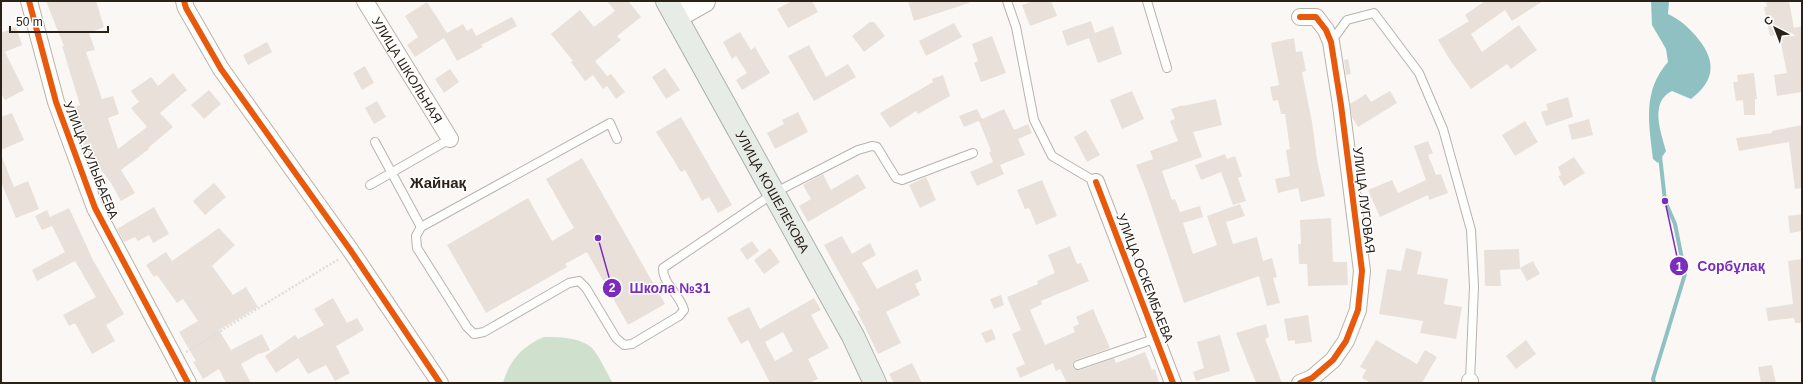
<svg xmlns="http://www.w3.org/2000/svg" width="1803" height="384" viewBox="0 0 1803 384" font-family="Arial,sans-serif">
	<rect width="100%" height="100%" fill="#faf7f4"/>
	<path fill="#cfe1cc" d="M544 337C558 337 580 337 592 348 599 355 607 374 613 383H503C509 361 522 346 544 337Z"/>
	<path fill="#90c1c2" d="M1651 1H1669L1668 14C1679 19 1687 26 1695 35 1716 59 1717 79 1691 99L1672 91C1649 102 1661 132 1666 151L1658 163 1653 159C1649 124 1642 91 1668 62L1666 49 1652 25Z"/>
	<g fill="none" stroke-linecap="round" stroke-linejoin="round">
		<polyline stroke="#90c1c2" stroke-width="4" points="1654,383 1653,379 1685,274 1675,224 1665,201 1660,156"/>
	</g>
	<g fill="#e9e1d9" fill-rule="evenodd">
		<polygon points="46,1 96,1 104,27 89,33 95,50 86,52 102,99 113,96 119,114 108,118 118,149 147,127 131,108 139,102 131,91 151,77 158,86 173,73 187,90 160,113 173,127 148,148 149,149 121,170 135,193 121,201 111,183 85,148 72,108 80,105 62,46 64,46"/>
		<polygon points="607,1 628,1 641,17 617,36 621,40 595,61 607,76 611,74 625,92 616,99 607,86 603,89 593,75 585,81 571,62 573,61 551,34 580,10 594,27 615,11"/>
		<polygon points="792,1 812,1 818,12 788,28 777,9"/>
		<polygon points="908,1 969,1 969,3 914,21"/>
		<polygon points="1033,1 1051,1 1057,16 1030,26 1022,5"/>
		<polygon points="1485,1 1543,1 1512,21 1505,10 1471,34 1482,52 1519,25 1537,50 1511,69 1507,64 1471,89 1450,60 1438,40 1469,21 1465,15"/>
		<polygon points="1766,1 1789,1 1794,28 1802,26 1802,92 1777,96 1774,75 1787,73 1779,34 1770,36 1764,7 1767,7"/>
		<polygon points="427,2 447,33 463,24 467,31 472,28 476,36 512,17 517,26 481,45 483,47 457,61 444,38 415,57 407,45 418,37 405,16"/>
		<polygon points="1091,21 1095,33 1113,26 1122,54 1098,63 1089,38 1067,46 1062,31"/>
		<polygon points="870,22 874,22 885,36 864,52 852,36"/>
		<polygon points="954,23 962,37 926,56 919,41"/>
		<polygon points="16,27 22,45 5,52 24,90 5,100 1,93 1,33"/>
		<polygon points="740,32 751,50 755,47 770,73 742,90 736,80 747,73 736,56 732,59 723,42"/>
		<polygon points="992,36 1006,73 981,82 974,63 978,61 972,44"/>
		<polygon points="1294,38 1296,52 1302,51 1306,71 1302,72 1312,122 1317,160 1325,196 1301,202 1298,188 1278,193 1275,179 1290,176 1286,150 1290,149 1285,114 1281,114 1278,100 1273,101 1270,87 1279,85 1271,43"/>
		<polygon points="267,42 272,52 248,65 243,55"/>
		<polygon points="809,45 826,77 848,64 856,77 814,101 788,56"/>
		<polygon points="1348,59 1351,74 1346,75 1344,60"/>
		<polygon points="365,66 374,83 362,90 353,73"/>
		<polygon points="665,68 680,90 666,99 652,77"/>
		<polygon points="450,69 459,82 444,93 435,79"/>
		<polygon points="1754,73 1757,99 1755,99 1755,115 1744,115 1743,100 1736,101 1733,82 1738,82 1737,75"/>
		<polygon points="943,75 950,96 918,114 916,111 890,128 880,113 933,82 932,79"/>
		<polygon points="209,90 221,104 204,119 191,105"/>
		<polygon points="1132,91 1144,119 1122,129 1110,100"/>
		<polygon points="1390,91 1397,103 1358,127 1352,117 1350,104 1366,94 1371,102"/>
		<polygon points="1568,97 1573,117 1546,126 1541,112 1548,110 1546,104"/>
		<polygon points="1216,99 1222,125 1193,132 1202,157 1162,171 1172,200 1175,199 1180,212 1200,206 1203,217 1183,223 1193,254 1217,245 1207,216 1240,204 1245,216 1226,222 1233,244 1257,237 1263,261 1272,258 1277,277 1273,278 1280,303 1267,306 1259,276 1184,303 1146,190 1136,165 1153,159 1150,151 1178,141 1170,121 1175,119 1171,109 1183,105 1183,106"/>
		<polygon points="377,101 386,117 374,124 365,108"/>
		<polygon points="977,109 982,119 1004,109 1014,130 1028,124 1032,133 1018,139 1025,155 1000,165 1004,174 977,186 970,172 993,162 989,152 991,152 990,148 979,121 964,127 959,116"/>
		<polygon points="798,112 808,132 775,149 767,133 784,124 782,120"/>
		<polygon points="12,113 24,140 1,150 1,117"/>
		<polygon points="681,117 732,205 718,213 709,197 702,201 685,170 681,172 656,132"/>
		<polygon points="1589,119 1593,135 1572,140 1568,125"/>
		<polygon points="1525,121 1538,142 1515,156 1502,135"/>
		<polygon points="1802,125 1802,188 1795,189 1789,142 1739,151 1736,138 1772,133 1772,131"/>
		<polygon points="1086,130 1100,155 1087,162 1074,137"/>
		<polygon points="1428,141 1433,153 1428,155 1436,175 1441,174 1448,193 1429,200 1428,195 1380,217 1368,190 1392,180 1398,193 1426,180 1414,146"/>
		<polygon points="1225,154 1227,159 1235,156 1242,176 1238,178 1246,201 1233,205 1221,172 1201,180 1195,165"/>
		<polygon points="1,155 14,187 28,181 39,209 16,218 1,182"/>
		<polygon points="1574,157 1585,173 1564,186 1558,176 1561,175 1558,167"/>
		<polygon points="582,158 665,304 628,325 587,252 565,264 567,267 486,313 447,245 528,198 552,241 574,228 546,179"/>
		<polygon points="823,174 831,190 858,174 866,188 808,222 799,206 811,199 803,185"/>
		<polygon points="926,177 936,200 920,208 909,185"/>
		<polygon points="1042,180 1057,216 1036,225 1029,208 1025,209 1017,190"/>
		<polygon points="214,183 226,197 205,215 193,201"/>
		<polygon points="154,207 169,234 153,243 149,235 138,241 135,237 124,242 117,229"/>
		<polygon points="69,208 93,260 124,314 106,325 115,341 92,354 75,323 69,326 63,315 96,297 75,261 37,281 32,270 65,252 52,226 42,230 35,216 47,210 50,217"/>
		<polygon points="1802,214 1802,231 1790,233 1788,216"/>
		<polygon points="1331,218 1333,262 1347,262 1348,285 1308,286 1307,264 1299,264 1298,244 1301,244 1300,220"/>
		<polygon points="219,228 235,245 212,266 233,295 246,287 258,307 219,330 231,350 262,334 270,350 260,354 260,353 241,364 251,383 226,383 219,369 203,379 193,362 196,361 179,332 198,321 183,299 177,303 157,275 154,277 146,265 166,252 172,261"/>
		<polygon points="842,236 852,254 870,243 876,255 862,263 877,289 917,269 922,280 915,284 920,295 886,312 901,343 878,354 857,311 860,310 824,245"/>
		<polygon points="752,241 759,251 747,260 740,249"/>
		<polygon points="1070,246 1077,264 1081,263 1089,281 1041,301 1042,304 1030,310 1045,345 1075,332 1073,327 1079,324 1076,317 1093,309 1110,348 1076,360 1073,364 1074,369 1080,370 1114,358 1116,363 1145,352 1152,370 1155,369 1159,383 1067,383 1060,369 1056,371 1053,363 1020,378 1016,368 1025,364 1012,334 1021,330 1007,297 1038,284 1037,281 1055,273 1048,255"/>
		<polygon points="770,248 780,262 764,274 754,260"/>
		<polygon points="1406,248 1422,252 1417,274 1448,279 1444,304 1462,307 1456,339 1420,333 1423,321 1379,314 1387,269 1401,271"/>
		<polygon points="1519,249 1520,269 1500,270 1501,286 1485,286 1484,250"/>
		<polygon points="1802,259 1802,323 1795,323 1794,318 1768,321 1766,308 1793,304 1788,261"/>
		<polygon points="1533,261 1540,274 1527,281 1520,268"/>
		<polygon points="1001,295 1004,305 994,309 990,299"/>
		<polygon points="333,298 347,323 357,318 364,330 336,346 350,373 335,381 326,365 308,374 298,358 276,373 265,356 295,335 298,339 324,325 314,309"/>
		<path d="M814 298 821 310 811 315 829 348 808 359 818 379 809 383H770L748 340 741 344 727 318 749 307 760 329ZM783 332 793 351 775 361 765 342Z"/>
		<polygon points="1308,315 1312,342 1295,344 1295,340 1288,341 1284,319"/>
		<polygon points="1266,324 1269,337 1265,339 1282,383 1256,383 1236,333"/>
		<polygon points="992,329 996,339 986,343 981,333"/>
		<polygon points="1220,335 1230,371 1196,381 1193,372 1204,368 1197,342"/>
		<polygon points="1376,340 1417,364 1425,350 1437,357 1422,383 1371,383 1362,378 1366,370 1360,367"/>
		<polygon points="1526,340 1536,354 1516,369 1506,356"/>
		<polygon points="912,363 922,383 894,383 889,374"/>
		<polygon points="1772,365 1776,383 1761,383 1758,367"/>
	</g>
	<g fill="none" stroke-linecap="round" stroke-linejoin="round">
		<defs>
			<g id="service">
				<polyline points="1007,1 1016,27 1034,120 1052,156 1096,182"/>
				<polyline points="1147,1 1167,68"/>
				<polyline points="1331,42 1347,20 1374,13 1419,73 1443,129 1471,230 1474,286 1470,381"/>
				<path d="M617 139 610 123 421 227 416 236 417 248 467 327 474 334 484 332 569 283 579 281 586 288 616 338 624 345 632 344 679 316 684 310C680 294 663 285 663 268L774 193 858 150 872 146 877 147 896 178 902 180 973 153"/>
				<polyline points="375,142 421,227"/>
				<polyline points="370,185 450,139"/>
				<polyline points="1078,365 1157,338"/>
			</g>
			<g id="minor">
				<polyline points="29,1 56,102 95,208 188,383"/>
				<polyline points="184,1 186,8 221,69 351,251 440,383"/>
				<path id="s1" d="M365 1 450 139"/>
				<polyline points="1300,17 1316,17 1326,30 1331,42 1341,105 1362,271 1358,310 1346,341 1333,360 1312,378 1300,383"/>
				<polyline points="1096,182 1173,383"/>
				<polyline points="1470,381 1470,383"/>
			</g>
			<polyline id="secondary" points="676,17 704,1"/>
			<g id="primary">
				<path id="s2" d="M667 1 853 336 875 383"/>
			</g>
		</defs>
		<use href="#service" stroke="#b9b3ad" stroke-width="10"/>
		<use href="#minor" stroke="#b9b3ad" stroke-width="18"/>
		<use href="#secondary" stroke="#b9b3ad" stroke-width="24"/>
		<use href="#primary" stroke="#abb2a9" stroke-width="24"/>
		<polyline stroke="#dfdedd" stroke-width="2.5" stroke-dasharray="2 2" stroke-linecap="butt" points="186,352 339,259"/>
		<use href="#service" stroke="#fefefd" stroke-width="8"/>
		<use href="#minor" stroke="#fefefd" stroke-width="16"/>
		<use href="#secondary" stroke="#fefefd" stroke-width="22"/>
		<use href="#primary" stroke="#e7ece7" stroke-width="22"/>
		<defs>
			<g id="cycleway">
				<polyline points="29,1 56,102 95,208 188,383"/>
				<polyline points="184,1 186,8 221,69 351,251 440,383"/>
				<polyline points="1300,17 1316,17 1326,30 1331,42 1341,105 1362,271 1358,310 1346,341 1333,360 1312,378 1300,383"/>
				<polyline points="1096,182 1173,383"/>
			</g>
		</defs>
		<use href="#cycleway" stroke="#fff" stroke-width="8"/>
		<use href="#cycleway" stroke="#e8590c" stroke-width="6"/>
	</g>
	<g text-anchor="middle" dominant-baseline="central" stroke-width="3" stroke-linejoin="round" paint-order="stroke">
		<g font-size="13" fill="#2a2118" stroke="#fff">
			<text stroke="none"><textPath href="#s1" startOffset="81">УЛИЦА ШКОЛЬНАЯ</textPath></text>
			<text transform="translate(91 160) rotate(68)">УЛИЦА КУЛЫБАЕВА</text>
			<text stroke="none"><textPath href="#s2" startOffset="218">УЛИЦА КОШЕЛЕКОВА</textPath></text>
			<text transform="translate(1364 200) rotate(83)">УЛИЦА ЛУГОВАЯ</text>
			<text transform="translate(1145 278) rotate(69)">УЛИЦА ОСКЕМБАЕВА</text>
		</g>
		<g font-size="15" font-weight="bold" fill="#2a2118" stroke="#fff">
			<text x="438" y="182">Жайнақ</text>
		</g>
	</g>
	<path fill="none" stroke="#7b2cbf" stroke-width="1.5" d="M1665 201L1679 266M598 238L612 288"/>
	<g fill="#7b2cbf" stroke="#fff" stroke-width="1.5">
		<circle cx="1665" cy="201" r="4"/>
		<circle cx="598" cy="238" r="4"/>
		<circle cx="1679" cy="266" r="10"/>
		<circle cx="612" cy="288" r="10"/>
	</g>
	<g font-size="12" text-anchor="middle" font-weight="bold" fill="#fff">
		<text x="1679" y="271">1</text>
		<text x="612" y="292">2</text>
	</g>
	<g font-size="14" text-anchor="middle" font-weight="bold" fill="#7b2cbf" stroke="#fff" stroke-width="3" stroke-linejoin="round" paint-order="stroke">
		<text x="1731" y="271">Сорбұлақ</text>
		<text x="670" y="293">Школа №31</text>
	</g>
	<rect width="1803" height="384" fill="none" stroke="#2a2118" stroke-width="4"/>
	<g transform="translate(1775 28) rotate(318)" stroke="#ffffff" stroke-width="3" paint-order="stroke">
	<path d="M0-3L7 15L0 10L-7 15Z" fill="#2a2118"/>
	<text y="-6" font-size="11" font-weight="bold" text-anchor="middle" fill="#2a2118">С</text>
	</g>
	<path d="M10 26v6h98v-6" fill="none" stroke="#2a2118" stroke-width="2"/>
	<text x="16" y="26" font-size="12" fill="#2a2118" stroke="#ffffff" stroke-width="3" paint-order="stroke">50 m</text>
</svg>
